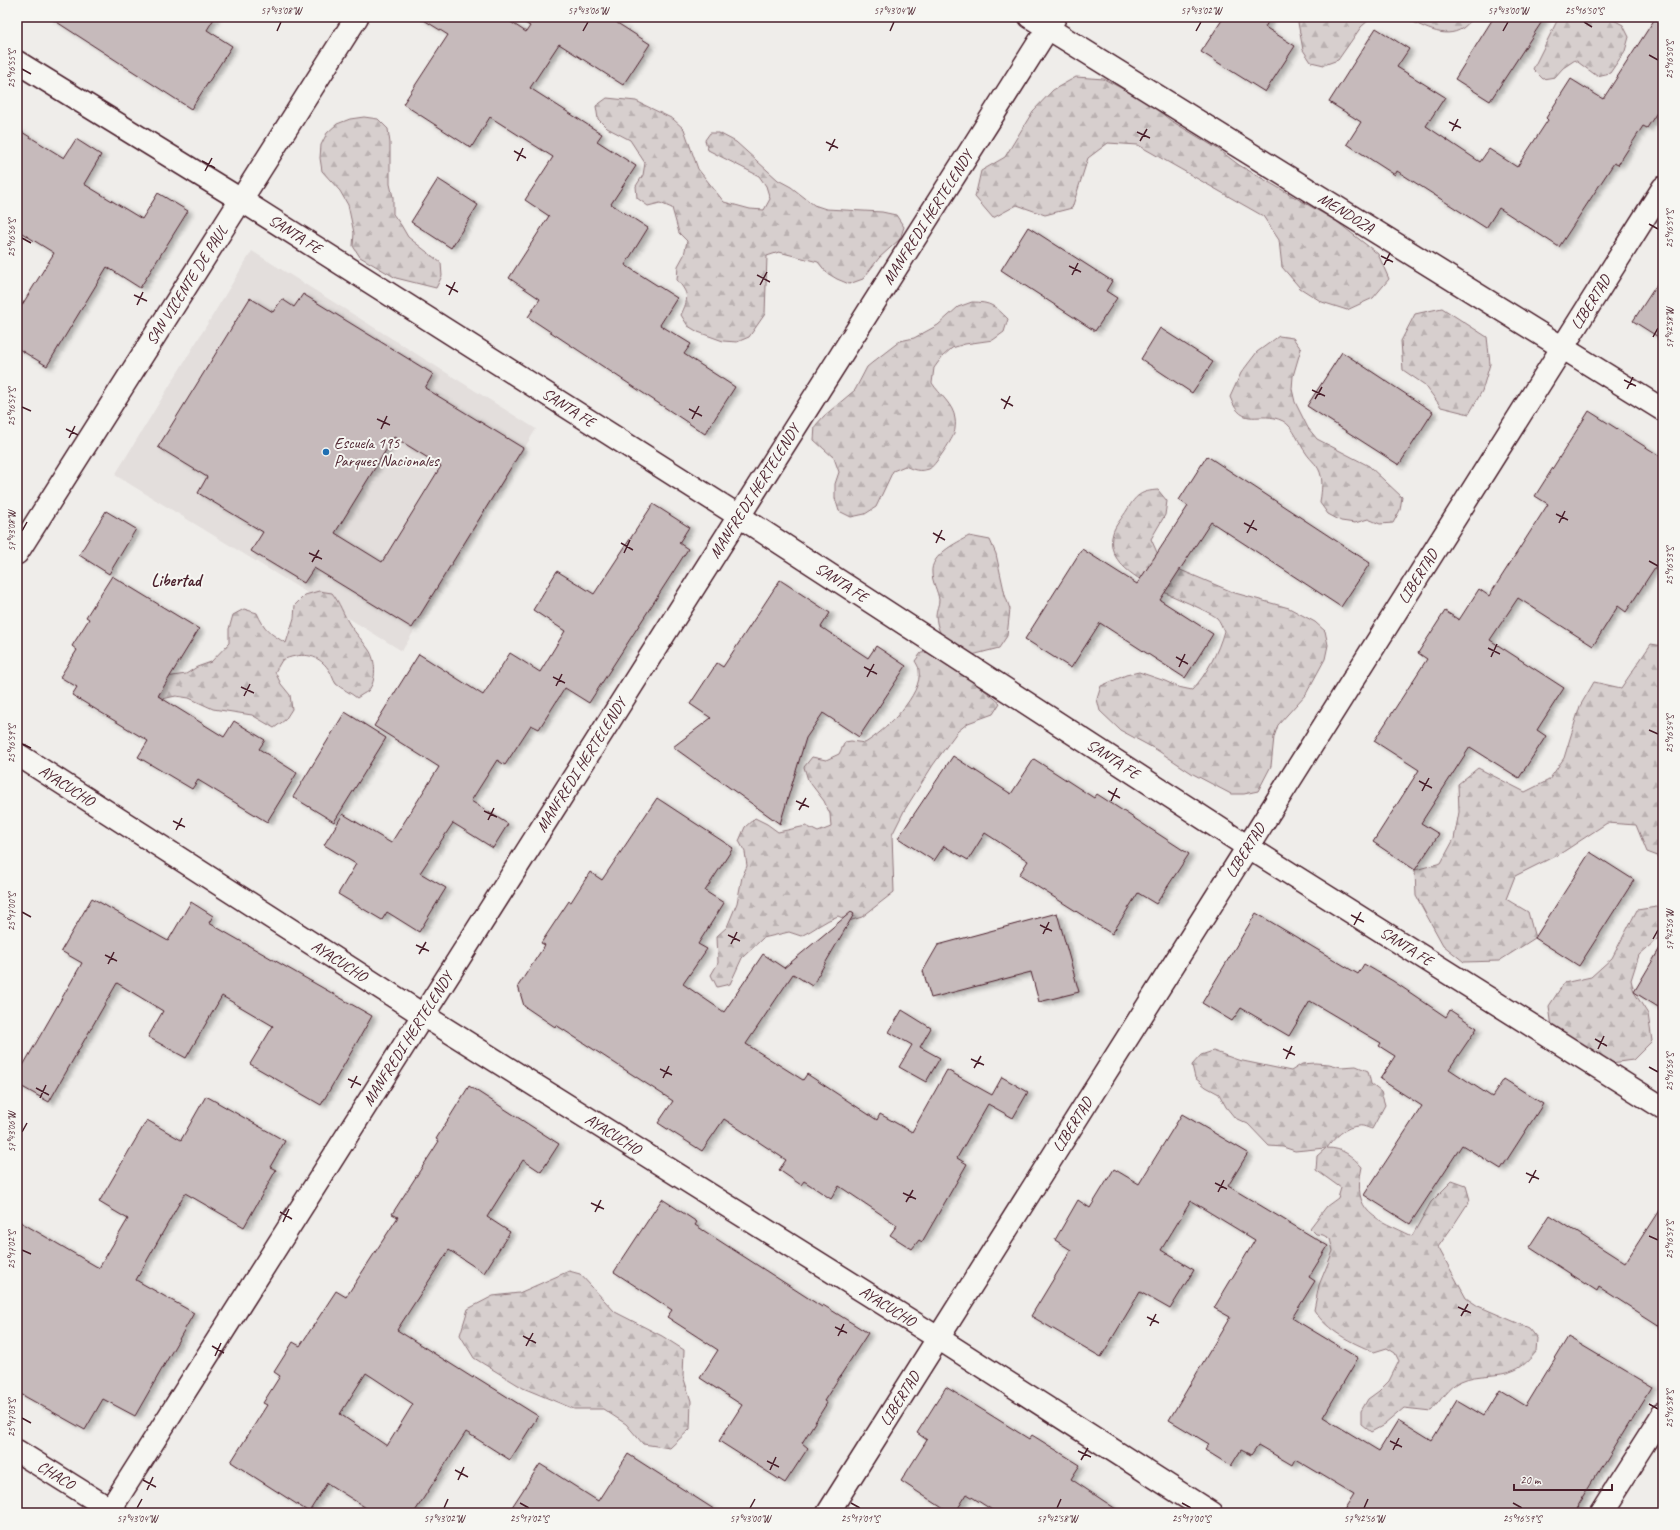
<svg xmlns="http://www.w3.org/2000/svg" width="1680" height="1530" viewBox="0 0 1680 1530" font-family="Caveat,sans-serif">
	<defs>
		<pattern id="forest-firs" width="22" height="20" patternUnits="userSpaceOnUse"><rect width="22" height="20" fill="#d7cfce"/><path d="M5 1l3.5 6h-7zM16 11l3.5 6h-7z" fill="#bab1b1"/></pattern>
		<filter id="shadow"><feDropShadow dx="4.5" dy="2.5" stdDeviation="2" flood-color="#0004"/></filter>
	</defs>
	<rect width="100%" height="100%" fill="#efedea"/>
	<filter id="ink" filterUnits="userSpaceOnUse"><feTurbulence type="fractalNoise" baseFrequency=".025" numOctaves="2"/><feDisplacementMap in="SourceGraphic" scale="8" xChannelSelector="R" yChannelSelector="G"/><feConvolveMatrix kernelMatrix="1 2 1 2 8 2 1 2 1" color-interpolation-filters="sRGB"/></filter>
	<g filter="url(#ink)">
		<polygon fill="#e3dedc" points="252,251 536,429 402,651 115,475"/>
		<g fill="url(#forest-firs)" stroke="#90777c">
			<polygon points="1297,17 1374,17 1371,18 1361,27 1338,60 1324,65 1311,62 1303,50"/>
			<path d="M1403 17H1475C1471 20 1467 25 1463 28 1444 41 1421 25 1403 17Z"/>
			<polygon points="1557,17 1608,17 1623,25 1629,37 1625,51 1610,73 1597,76 1575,60 1563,68 1555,77 1543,79 1533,69 1557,21"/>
			<polygon points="1076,77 1104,79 1149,103 1170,120 1218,149 1239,165 1336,221 1378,254 1389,279 1373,298 1347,310 1322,302 1300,288 1282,267 1279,240 1263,216 1138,145 1108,143 1088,158 1072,208 1045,215 1017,205 993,218 975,197 981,171 1005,157 1033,111 1053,90"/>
			<path d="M607 98 636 101 673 119 684 129 698 169 724 202 750 209 764 210 770 199 766 186 759 176 708 150 705 140 710 133H719L736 142 778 180 791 187 814 205 826 209 882 212 896 215 904 227 900 239 879 258 863 279 849 284 837 279 827 273 818 262 779 252 767 256 765 314 749 337 737 342 723 341 698 332 688 326 681 315C689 298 689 294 677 280L678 266 684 255 687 241 679 233 672 208 660 203 648 206 637 198 636 186 643 175 645 163 630 140 607 128 598 119 596 106Z"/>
			<polygon points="364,117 378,119 388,129 390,143 390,184 393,197 393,214 401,225 408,237 441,263 442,276 436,288 396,278 360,257 353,246 354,233 348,205 340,191 322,171 320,158 321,145 327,133 337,124 350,119"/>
			<path d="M972 302C991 302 995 306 1008 319L1004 332 993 340 965 344 952 348 942 357 934 368 932 383C939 394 954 405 955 419 956 423 955 430 954 434 951 441 935 466 929 469 919 472 914 470 905 466L893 471 876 507 865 514 851 517 839 511 835 498V484L839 472 834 458 814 440 815 426 824 416 855 390 867 367 878 358 900 341 914 338 938 325 958 307Z"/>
			<polygon points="1442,308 1487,337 1490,364 1482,391 1469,414 1441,407 1425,385 1403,370 1401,341 1415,314"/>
			<path d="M1279 336 1293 338 1301 349 1293 376 1292 389 1295 402 1308 428 1317 439 1369 466 1402 497 1400 510 1393 523 1380 524 1368 519 1355 523 1341 521 1328 514 1320 503C1321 495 1323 483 1321 476 1319 465 1311 461 1306 453 1299 444 1294 427 1283 421 1259 409 1243 431 1230 397L1241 373 1257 352Z"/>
			<path d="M1158 490 1167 501 1165 515 1151 539 1160 559 1171 566 1235 593 1289 608 1315 622 1325 631 1328 645 1325 659 1306 694 1278 725 1274 737 1271 766 1258 791 1244 794H1231L1193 774 1157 750 1120 730 1100 711 1097 699 1101 686 1126 675 1139 672 1165 681 1178 687 1192 690C1207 674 1218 652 1224 631 1222 627 1220 621 1217 618 1192 599 1099 578 1113 533 1115 525 1123 517 1127 510 1136 495 1141 491 1158 490Z"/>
			<path d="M969 536 990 540 996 554 1005 595 1010 609 1007 636 999 648 972 655C951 644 938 642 936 615 936 610 939 605 939 600 938 591 932 582 932 573 930 555 956 543 969 536Z"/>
			<path d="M319 591 332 593C340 603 343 614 350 625 356 634 363 641 369 650 376 660 377 681 368 691 365 693 361 695 357 698 351 693 342 689 336 684 333 680 332 674 329 670 317 652 300 653 282 660L275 672 281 684 290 695 292 709 285 720 274 728 252 715 213 709 189 698 176 696 162 699 153 691 159 678 186 674 197 667 211 662 229 643V629L233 615 244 609 257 613C264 629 270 634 286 643L294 618 295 605 305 595Z"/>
			<polygon points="1651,644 1663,646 1663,858 1647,852 1636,825 1607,823 1563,852 1515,876 1506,899 1528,912 1535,938 1499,961 1464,962 1443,945 1416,896 1415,870 1441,863 1454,839 1459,812 1458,784 1478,768 1525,792 1549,780 1564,758 1580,706 1594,682 1621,688"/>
			<path d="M930 652 967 676 1000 703 993 714 968 723 957 732 933 765 904 811 892 835 894 892 862 917 849 921 838 916C824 921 814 930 801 936L789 932 763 938 742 958 730 984 717 987 711 975 718 963 717 936 727 927 737 903 742 877 747 866 745 852 739 841 745 827 755 818 767 824 778 832 806 826 818 832 831 827 830 814 824 801 808 780 804 767 812 757 826 760 839 754 845 742 851 741 865 743C885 731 923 695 919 670 919 667 916 663 915 661L921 653Z"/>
			<polygon points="1663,906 1663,934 1639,955 1631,980 1634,992 1648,1014 1652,1041 1633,1060 1603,1064 1553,1034 1549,1006 1564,983 1591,977 1612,958 1637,910"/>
			<path d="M1213 1051 1238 1060 1291 1071 1302 1064 1315 1063 1329 1064 1341 1067 1356 1066 1368 1071 1371 1084 1381 1092 1385 1105 1372 1129C1368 1128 1363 1125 1359 1126 1346 1126 1334 1138 1327 1148 1343 1148 1352 1156 1362 1167 1351 1214 1376 1218 1412 1236L1431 1202 1452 1181 1466 1186 1470 1200 1455 1223 1438 1247 1466 1298 1478 1306 1529 1328 1537 1338 1536 1352C1530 1359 1524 1366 1515 1370 1498 1378 1478 1373 1461 1381 1447 1387 1441 1401 1431 1411L1404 1408 1384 1425 1371 1432 1361 1424V1411L1368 1399 1379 1391 1389 1381 1399 1361 1395 1353 1387 1348 1374 1352C1351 1342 1328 1332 1314 1310L1319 1285 1333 1251 1330 1239 1323 1235 1316 1234 1310 1228 1327 1206 1338 1198 1341 1188 1316 1170 1317 1156 1326 1148 1295 1151 1283 1147 1269 1146 1248 1124 1235 1118 1226 1107 1219 1094 1206 1087 1195 1078 1192 1065 1201 1055Z"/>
			<polygon points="569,1271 580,1274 615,1312 662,1336 684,1350 683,1376 691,1401 690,1429 670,1448 643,1444 626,1424 603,1409 574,1409 523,1388 474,1358 460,1335 468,1309 493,1296 519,1293"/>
		</g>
		<g fill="#c6babb" stroke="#4a1f2b" fill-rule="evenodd" filter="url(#shadow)">
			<polygon points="49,17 215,17 207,30 232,46 191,109"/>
			<polygon points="419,17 503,17 526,32 530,26 516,17 608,17 650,44 623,85 559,44 530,88 602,134 597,141 636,166 611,204 648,228 625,265 677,298 660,325 691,344 684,354 735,387 705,434 528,317 540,299 509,278 549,216 525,200 553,157 490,117 471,148 403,104 448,35"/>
			<polygon points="1224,17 1271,17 1265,27 1295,46 1265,92 1201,52"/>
			<polygon points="1494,17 1545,17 1490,101 1455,79"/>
			<polygon points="1656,17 1663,17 1663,103 1647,128 1643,126 1618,165 1614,163 1559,247 1499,208 1486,228 1397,171 1395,175 1347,144 1361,122 1329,102 1376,28 1409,49 1397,67 1445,97 1426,126 1480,162 1489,149 1517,167 1548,120 1546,118 1571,79 1603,99"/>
			<polygon points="17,129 64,158 76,139 101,155 84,184 142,219 158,193 188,211 140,288 107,267 47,366 17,348 17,313 54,253 17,230"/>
			<polygon points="438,179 478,205 451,248 411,222"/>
			<polygon points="1028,227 1112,281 1106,291 1117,298 1095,331 1001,270"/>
			<polygon points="1663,275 1663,340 1633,321"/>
			<path d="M303 294 433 374 425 388 523 448 412 628 314 568 304 583 251 551 263 532 198 493 207 477 158 447 250 298 273 312 282 299 294 307ZM394 437 441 466 382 562 335 533Z"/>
			<polygon points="1160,328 1213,362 1192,393 1141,359"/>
			<polygon points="1342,352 1433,412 1399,465 1307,406"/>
			<polygon points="1589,411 1663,458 1663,555 1626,612 1618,606 1593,646 1518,598 1490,640 1564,688 1537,730 1546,736 1519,778 1470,747 1421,823 1439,834 1415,870 1373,842 1419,770 1374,741 1427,659 1418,653 1445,611 1459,620 1479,589 1489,596 1548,504 1535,496"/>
			<polygon points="1207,456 1370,563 1341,607 1211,522 1160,600 1213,634 1185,678 1100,623 1071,668 1025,639 1082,549 1137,584 1188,506 1179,500"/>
			<polygon points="653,504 689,527 679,543 688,549 589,703 565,688 539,729 531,725 505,765 497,760 471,801 508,824 493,848 453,823 420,873 446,888 419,932 387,912 382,920 338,894 356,864 324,845 343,814 391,843 439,767 374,726 419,654 483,695 510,653 540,672 565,631 533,610 557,571 594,594"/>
			<polygon points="106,511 136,529 109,574 79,555"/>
			<polygon points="112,576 199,629 158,696 224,737 234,721 265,740 259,749 297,773 267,822 198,780 192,789 138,757 148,741 72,695 77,687 60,677 77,650 72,646 89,619 86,617"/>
			<polygon points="780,580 830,613 821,627 868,658 876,646 906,666 859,737 823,713 806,738 780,824 673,747 711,718 690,704 717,663 723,667"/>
			<polygon points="345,712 386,738 334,822 293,797"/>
			<polygon points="953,756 1011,794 1034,759 1094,798 1097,794 1189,854 1156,904 1138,893 1112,934 1019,875 1028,861 985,833 968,860 944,846 934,861 898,838"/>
			<polygon points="657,798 733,848 705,891 724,903 698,944 707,949 683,984 724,1012 763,954 784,968 851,912 854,914 812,986 793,974 746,1044 803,1080 807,1074 877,1120 880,1114 912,1132 947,1070 992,1095 1002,1077 1028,1092 1013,1118 988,1104 957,1158 967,1164 922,1242 919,1240 912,1249 890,1235 897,1225 839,1186 831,1199 804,1181 801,1185 779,1170 786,1160 724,1119 702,1151 658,1123 673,1101 556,1025 555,1027 524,1006 518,986 545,945 541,943 569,901 571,902 590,872 602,880"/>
			<polygon points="1590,852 1634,880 1579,966 1535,938"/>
			<polygon points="92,898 168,941 191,902 213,916 209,923 372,1016 321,1105 250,1064 273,1026 222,996 186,1058 148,1037 163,1011 117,983 49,1102 17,1084 17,1076 82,963 61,951"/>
			<polygon points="1057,913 1079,992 1039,1002 1031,972 931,998 923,971 938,945"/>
			<polygon points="1256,913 1358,974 1364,964 1393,981 1446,1017 1450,1010 1477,1028 1449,1069 1492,1097 1504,1079 1543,1104 1501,1169 1462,1145 1410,1224 1364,1195 1422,1106 1380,1079 1395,1056 1379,1046 1381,1043 1310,1001 1289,1036 1241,1008 1232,1021 1202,1003"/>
			<polygon points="1663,943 1663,1010 1634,992"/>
			<polygon points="902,1010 931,1028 920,1047 940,1058 926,1082 899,1067 912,1045 889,1032"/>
			<path d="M469 1086 559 1144 541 1172 523 1160 487 1217 510 1232 484 1273 449 1250 397 1330 473 1378 474 1376 538 1416 510 1460 466 1432 414 1513H374L327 1483 309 1512 231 1462 267 1405 263 1403 280 1376 274 1372 293 1342 300 1346 336 1291 346 1297 398 1217 392 1214 439 1141 436 1139ZM366 1373 413 1404 387 1446 340 1414Z"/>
			<polygon points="206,1096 285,1141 270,1167 276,1170 244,1227 185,1193 136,1280 194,1313 135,1416 103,1399 85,1430 17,1392 17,1220 99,1268 128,1219 99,1202 147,1120 181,1140"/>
			<polygon points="1182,1114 1248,1153 1228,1186 1328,1246 1309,1277 1315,1281 1292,1318 1358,1358 1323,1417 1379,1451 1398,1420 1432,1441 1457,1400 1484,1416 1500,1390 1526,1406 1568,1337 1652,1387 1631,1421 1630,1420 1573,1513 1342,1513 1354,1494 1295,1459 1292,1465 1258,1445 1251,1455 1241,1450 1231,1466 1205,1450 1209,1444 1169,1420 1230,1317 1214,1308 1255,1240 1191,1201 1161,1250 1194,1270 1170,1309 1140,1292 1101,1357 1031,1316 1071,1250 1055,1240 1078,1200 1090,1208 1114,1169 1139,1184"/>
			<polygon points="662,1199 697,1222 695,1225 822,1307 823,1305 868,1333 824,1401 827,1403 802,1443 808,1448 785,1483 719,1441 742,1405 700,1378 718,1350 667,1317 672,1310 614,1272"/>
			<polygon points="1663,1204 1663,1328 1599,1287 1597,1291 1529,1247 1550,1215 1625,1263"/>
			<polygon points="946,1387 1029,1439 1032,1435 1080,1465 1071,1479 1122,1513 997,1513 967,1494 955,1513 950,1513 901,1481 927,1440 917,1433"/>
			<polygon points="628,1454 720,1513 508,1513 540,1464 598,1501"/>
		</g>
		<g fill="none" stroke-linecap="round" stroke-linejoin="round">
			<defs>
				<g id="minor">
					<path id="s1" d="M1030 17 1663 410"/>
					<path id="s2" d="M17 62 241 200 739 516 1248 847 1663 1108"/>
					<path id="s3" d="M17 553 357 17"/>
					<path id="s4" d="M17 1451 116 1513"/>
					<path id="s5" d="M108 1513 1055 17"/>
					<path id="s6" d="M828 1513 1663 188"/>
					<polyline points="1600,1513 1663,1414"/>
				</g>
				<g id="tertiary">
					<path id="s7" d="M17 754 423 1015 938 1338 1211 1513"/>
				</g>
			</defs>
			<use href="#minor" stroke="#4a1f2b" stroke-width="25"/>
			<use href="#tertiary" stroke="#4a1f2b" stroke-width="25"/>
			<use href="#minor" stroke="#f6f6f2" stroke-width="22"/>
			<use href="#tertiary" stroke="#f6f6f2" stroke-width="22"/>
		</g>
	</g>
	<path fill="none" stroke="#4a1f2b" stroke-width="1.5" d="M1584 22 1592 27M277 31 281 22M583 31 588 22M890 31 894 22M1196 31 1201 22M1503 31 1508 22M1649 55 1658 60M22 69 31 74M1449 122 1461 128M1452 131 1458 119M1137 132 1150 138M1140 141 1147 129M826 142 838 148M514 151 526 158M829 151 835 139M202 161 215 168M517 161 523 148M205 171 212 158M1649 224 1658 229M22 238 31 243M1381 256 1393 262M1384 265 1390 253M1069 266 1081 272M757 275 770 282M1072 275 1078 263M446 285 458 292M760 285 767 272M134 295 147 301M449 295 455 282M137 305 143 292M1653 337 1658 328M1624 380 1636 386M1627 389 1633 377M1312 390 1325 396M1001 399 1013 406M1315 399 1322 387M22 407 31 411M689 409 702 416M1004 409 1010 396M377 419 390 425M692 419 699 406M66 429 78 435M381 429 387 416M69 438 75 426M1556 514 1568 520M1244 523 1257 530M1559 523 1565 511M22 531 27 522M933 533 945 540M1247 533 1254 520M621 543 633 550M936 543 942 530M309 553 322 559M624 553 630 540M1649 561 1658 566M312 562 319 550M1488 648 1500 654M1176 657 1188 664M1491 657 1497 644M864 667 877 674M1179 667 1185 654M553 677 565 683M867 677 874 664M556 686 562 674M241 687 254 693M244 696 250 684M1649 730 1658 734M22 744 31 748M1419 781 1432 788M1108 791 1120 798M1422 791 1429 778M796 801 809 807M1111 801 1117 788M799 810 806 798M484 811 497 817M488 820 494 808M173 821 185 827M176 830 182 818M22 912 31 917M1351 915 1364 922M1040 925 1052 931M1354 925 1361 912M1043 934 1049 922M728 935 740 941M1653 939 1658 930M731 944 737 932M416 945 429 951M419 954 426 942M105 955 117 961M108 964 114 952M1595 1039 1607 1046M1283 1049 1295 1055M1598 1049 1604 1036M971 1059 984 1065M1286 1059 1292 1046M1649 1067 1658 1072M974 1068 981 1056M660 1069 672 1075M663 1078 669 1066M348 1079 361 1085M36 1088 49 1095M351 1088 357 1076M40 1098 46 1085M22 1132 27 1123M1526 1173 1539 1179M1215 1183 1227 1189M1529 1183 1536 1170M1218 1192 1224 1180M903 1193 916 1199M906 1202 913 1190M591 1203 604 1209M280 1212 292 1219M595 1212 601 1200M283 1222 289 1209M1649 1236 1658 1240M22 1250 31 1254M1458 1307 1471 1313M1461 1316 1468 1304M1147 1317 1159 1323M1150 1326 1156 1314M835 1327 847 1333M523 1336 536 1343M838 1336 844 1324M212 1346 224 1353M526 1346 533 1333M215 1356 221 1343M1649 1404 1658 1409M22 1418 31 1423M1390 1441 1402 1447M1393 1450 1399 1438M1078 1451 1091 1457M1081 1460 1088 1448M767 1461 779 1467M455 1470 468 1477M770 1470 776 1457M143 1480 156 1487M458 1480 464 1467M147 1490 153 1477M520 1503 529 1508M851 1503 860 1508M1182 1503 1191 1508M1513 1503 1522 1508M137 1508 142 1499M444 1508 448 1499M750 1508 755 1499M1057 1508 1061 1499M1364 1508 1368 1499"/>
	<circle fill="#1f6fb2" stroke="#f6f6f2" stroke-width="1.5" cx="326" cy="452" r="4"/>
	<g text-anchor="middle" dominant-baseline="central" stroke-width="4" stroke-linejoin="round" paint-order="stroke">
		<g font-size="16" fill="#4a1f2b" stroke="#f6f6f2">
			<text stroke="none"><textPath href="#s1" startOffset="372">MENDOZA</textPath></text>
			<text stroke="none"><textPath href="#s5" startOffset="1533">MANFREDI HERTELENDY</textPath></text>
			<text stroke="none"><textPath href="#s2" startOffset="327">SANTA FE</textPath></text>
			<text stroke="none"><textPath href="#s3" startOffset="317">SAN VICENTE DE PAUL</textPath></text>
			<text stroke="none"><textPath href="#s6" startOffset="1431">LIBERTAD</textPath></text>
			<text stroke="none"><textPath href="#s2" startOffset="651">SANTA FE</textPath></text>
			<text stroke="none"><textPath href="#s5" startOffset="1209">MANFREDI HERTELENDY</textPath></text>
			<text stroke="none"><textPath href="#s6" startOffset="1107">LIBERTAD</textPath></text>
			<text stroke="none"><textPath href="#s2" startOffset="975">SANTA FE</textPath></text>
			<text stroke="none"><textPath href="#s2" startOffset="1299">SANTA FE</textPath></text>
			<text stroke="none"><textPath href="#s5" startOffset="885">MANFREDI HERTELENDY</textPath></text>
			<text stroke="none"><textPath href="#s7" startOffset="59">AYACUCHO</textPath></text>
			<text stroke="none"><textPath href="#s6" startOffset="783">LIBERTAD</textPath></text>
			<text stroke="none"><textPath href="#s2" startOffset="1647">SANTA FE</textPath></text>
			<text stroke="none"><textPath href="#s7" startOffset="383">AYACUCHO</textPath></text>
			<text stroke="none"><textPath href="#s5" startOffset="561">MANFREDI HERTELENDY</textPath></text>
			<text stroke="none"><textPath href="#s6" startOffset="459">LIBERTAD</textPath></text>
			<text stroke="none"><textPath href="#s7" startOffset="707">AYACUCHO</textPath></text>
			<text stroke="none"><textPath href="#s7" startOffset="1031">AYACUCHO</textPath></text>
			<text stroke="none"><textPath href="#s6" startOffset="135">LIBERTAD</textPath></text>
			<text stroke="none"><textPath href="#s4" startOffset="46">CHACO</textPath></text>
		</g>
		<g font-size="16" fill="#4a1f2b" stroke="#f6f6f2" text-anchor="start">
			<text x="334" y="443">Escuela 195<tspan x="334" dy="18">Parques Nacionales</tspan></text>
		</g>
		<g font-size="17" font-weight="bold" fill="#4a1f2b" stroke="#f6f6f2">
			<text x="176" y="580">Libertad</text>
		</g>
	</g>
	<rect width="1680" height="1530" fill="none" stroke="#f6f6f2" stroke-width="44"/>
	<path d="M1514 1484v6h98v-6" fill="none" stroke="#4a1f2b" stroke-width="2"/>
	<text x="1520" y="1484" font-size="12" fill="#4a1f2b" stroke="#f6f6f2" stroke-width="3" paint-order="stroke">20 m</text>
	<rect x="22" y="22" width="1636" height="1486" fill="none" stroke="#4a1f2b" stroke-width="1.5"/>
	<g font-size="10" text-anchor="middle" fill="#4a1f2b">
		<text x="281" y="14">57°43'08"W</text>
		<text x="588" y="14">57°43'06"W</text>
		<text x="894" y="14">57°43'04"W</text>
		<text x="1201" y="14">57°43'02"W</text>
		<text x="1508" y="14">57°43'00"W</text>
		<text x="1584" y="14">25°16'50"S</text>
		<text transform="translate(1669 60) rotate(-90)" y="4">25°16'50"S</text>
		<text transform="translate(11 69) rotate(-90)" y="4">25°16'55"S</text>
		<text transform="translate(1669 229) rotate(-90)" y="4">25°16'51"S</text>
		<text transform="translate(11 238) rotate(-90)" y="4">25°16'56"S</text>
		<text transform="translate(1669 328) rotate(-90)" y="4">57°42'58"W</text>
		<text transform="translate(11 407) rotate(-90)" y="4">25°16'57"S</text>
		<text transform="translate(11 531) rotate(-90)" y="4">57°43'08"W</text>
		<text transform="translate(1669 566) rotate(-90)" y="4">25°16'53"S</text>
		<text transform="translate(1669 734) rotate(-90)" y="4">25°16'54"S</text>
		<text transform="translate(11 744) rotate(-90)" y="4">25°16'59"S</text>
		<text transform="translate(11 912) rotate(-90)" y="4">25°17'00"S</text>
		<text transform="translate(1669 930) rotate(-90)" y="4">57°42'56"W</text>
		<text transform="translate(1669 1072) rotate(-90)" y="4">25°16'56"S</text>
		<text transform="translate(11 1132) rotate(-90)" y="4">57°43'06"W</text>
		<text transform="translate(1669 1240) rotate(-90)" y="4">25°16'57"S</text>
		<text transform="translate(11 1250) rotate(-90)" y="4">25°17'02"S</text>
		<text transform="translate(1669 1409) rotate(-90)" y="4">25°16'58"S</text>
		<text transform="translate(11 1418) rotate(-90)" y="4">25°17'03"S</text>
		<text x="137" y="1522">57°43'04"W</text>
		<text x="444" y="1522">57°43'02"W</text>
		<text x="529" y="1522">25°17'02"S</text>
		<text x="750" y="1522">57°43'00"W</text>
		<text x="860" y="1522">25°17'01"S</text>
		<text x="1057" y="1522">57°42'58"W</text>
		<text x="1191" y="1522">25°17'00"S</text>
		<text x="1364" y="1522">57°42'56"W</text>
		<text x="1522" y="1522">25°16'59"S</text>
	</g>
</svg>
